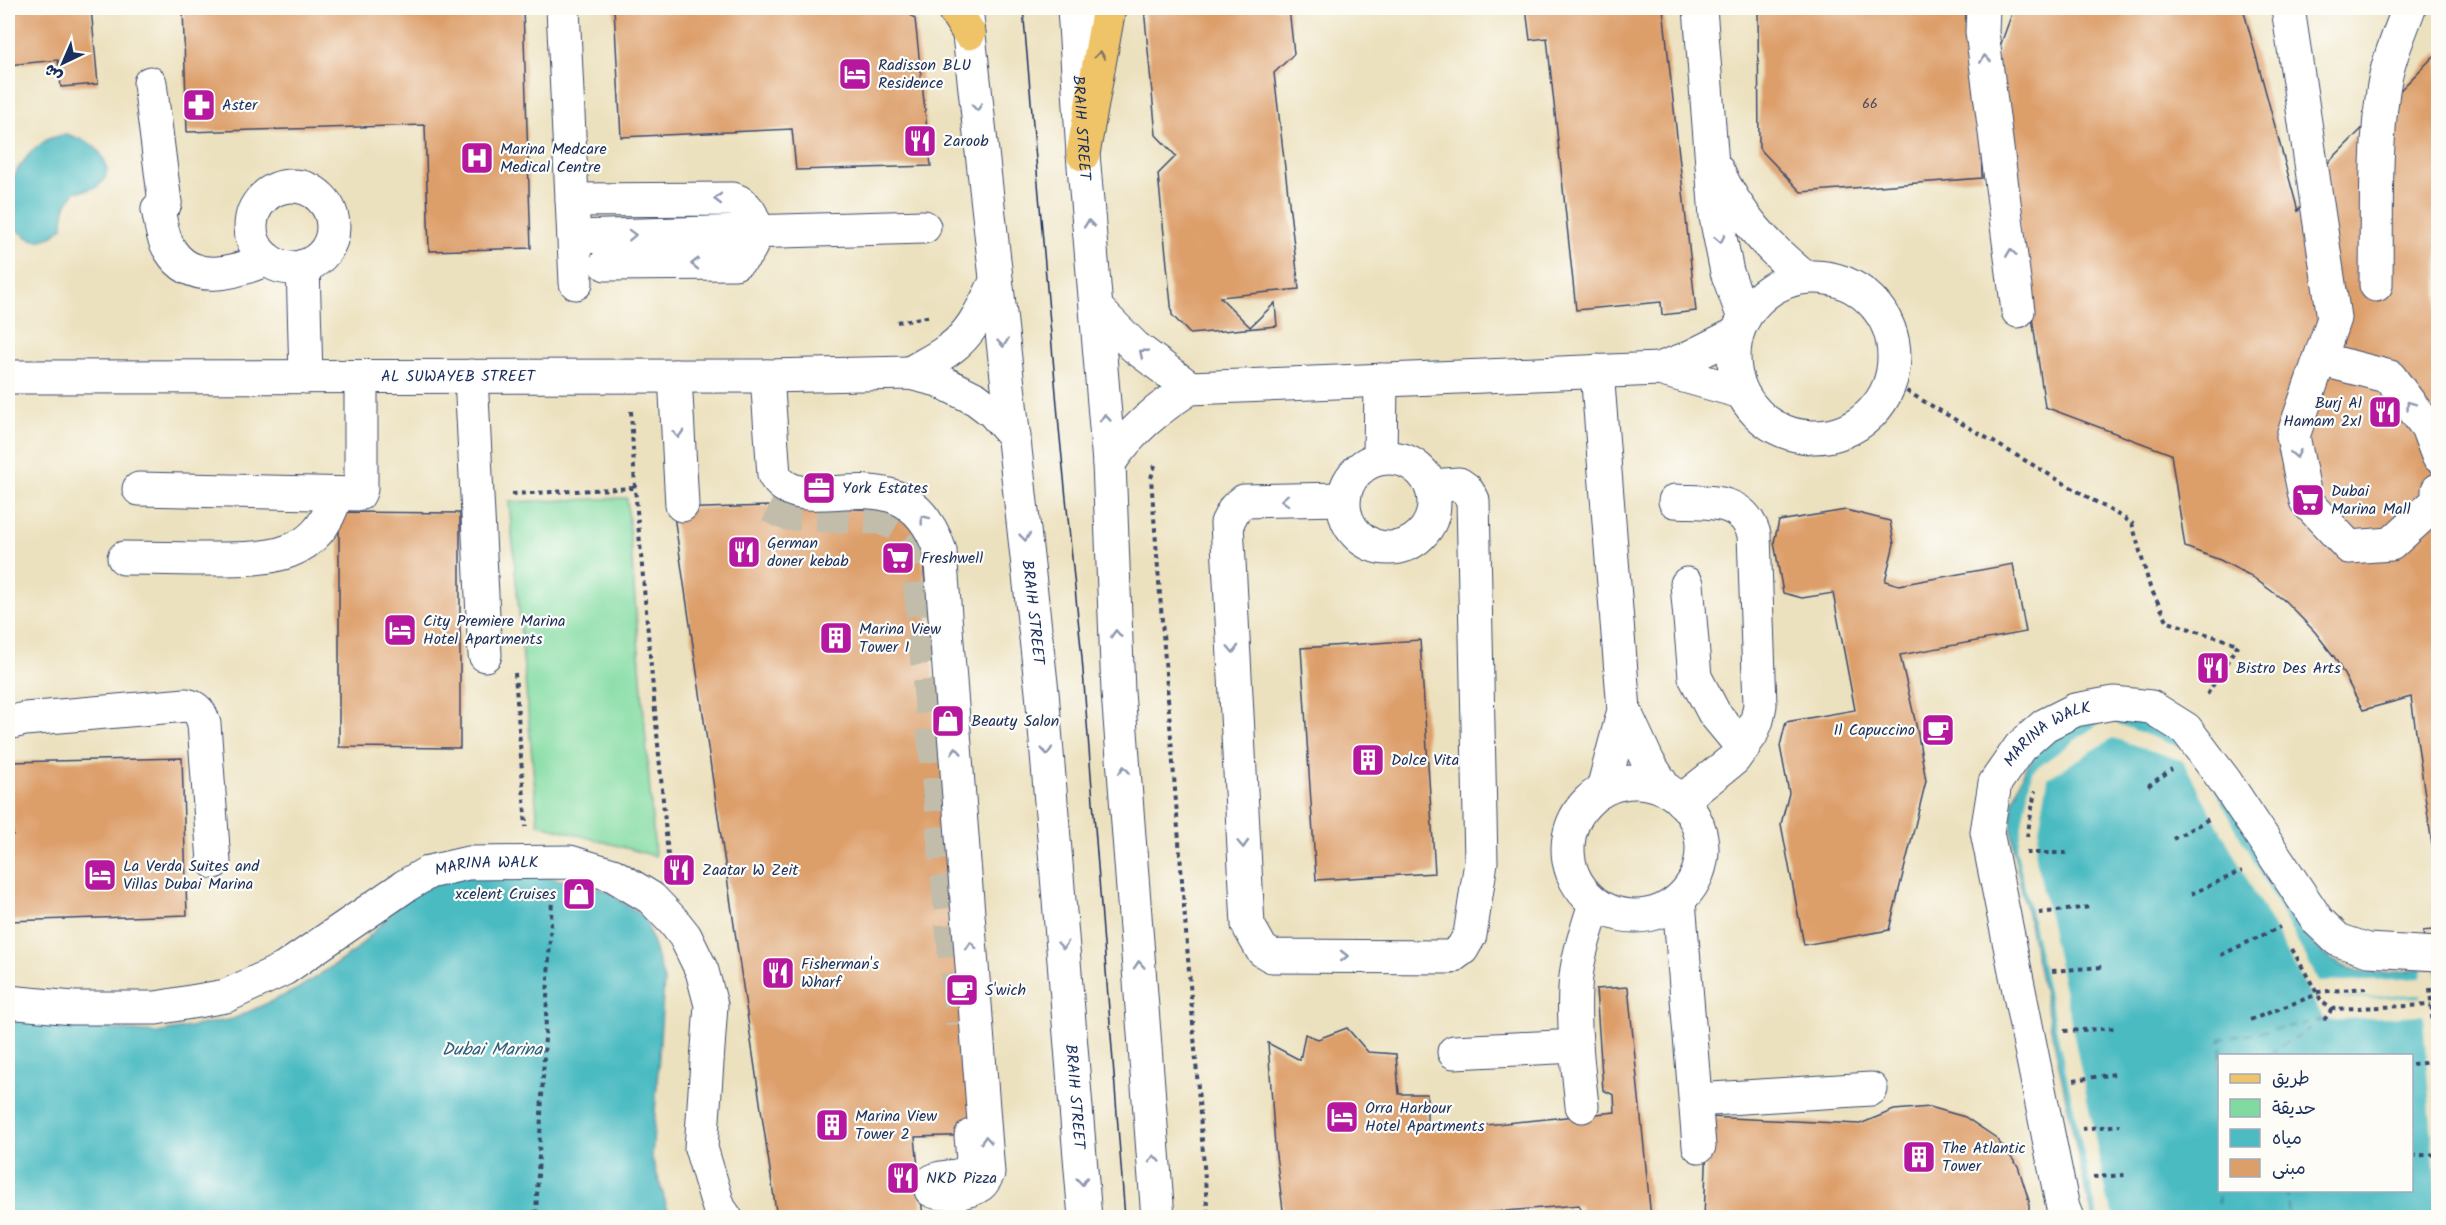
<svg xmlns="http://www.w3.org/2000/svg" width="2446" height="1225" viewBox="0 0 2446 1225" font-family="Kalam,'Playpen Sans Arabic',sans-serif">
	<rect width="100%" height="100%" fill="#fdfcf7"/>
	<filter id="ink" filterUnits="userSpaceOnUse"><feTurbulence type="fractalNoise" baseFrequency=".0167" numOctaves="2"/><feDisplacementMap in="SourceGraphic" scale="12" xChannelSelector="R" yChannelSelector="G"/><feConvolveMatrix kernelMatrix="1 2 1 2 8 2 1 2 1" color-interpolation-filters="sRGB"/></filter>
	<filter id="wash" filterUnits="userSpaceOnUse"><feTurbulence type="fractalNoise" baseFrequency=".008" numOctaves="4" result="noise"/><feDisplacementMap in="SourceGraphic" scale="24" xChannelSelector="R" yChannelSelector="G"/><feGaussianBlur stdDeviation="1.35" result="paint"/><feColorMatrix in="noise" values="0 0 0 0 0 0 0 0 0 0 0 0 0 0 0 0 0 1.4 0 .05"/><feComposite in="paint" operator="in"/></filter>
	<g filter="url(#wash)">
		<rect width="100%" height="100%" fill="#ece1be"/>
		<polygon fill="#81dba1" stroke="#4e8580" stroke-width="1.5" points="627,498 655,856 538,824 509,502"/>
		<g fill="#4cbbc2" stroke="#347590" stroke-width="1.5" fill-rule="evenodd">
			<path d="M66 134C78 138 91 141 99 152 117 176 100 191 76 191 65 202 63 212 63 227 41 249 27 241 8 221V189L18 169 31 152 48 139Z"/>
			<path d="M2158 717 2219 776 2296 924C2341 983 2370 976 2438 967V1217L2094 1218 2086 1193 2015 857 2011 821 2013 801 2025 769 2043 746 2083 720ZM2220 1056H2412V1190H2220Z"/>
			<polygon points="533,874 605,890 645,918 664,980 652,1158 670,1217 8,1217 8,1014 62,1025 157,1033 233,1019 296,990 354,952 407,897 449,878"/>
		</g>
		<path fill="#ece1be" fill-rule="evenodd" d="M2105 719 2195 753 2319 982 2421 978 2422 969 2436 968 2438 1003V1217L2423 1015 2324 1020 2183 761 2113 738 2048 778 2035 853 2093 1127 2106 1197 2115 1217H2098L2017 850 2032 771ZM2421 994V997L2329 999Z"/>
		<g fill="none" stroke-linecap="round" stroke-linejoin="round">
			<g stroke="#2c6081" stroke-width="1.5" stroke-dasharray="8 6" stroke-linecap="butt">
				<polyline points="2221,1056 2221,1039 2324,1020"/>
				<polyline points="2273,1056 2273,1051 2323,1020"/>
				<polyline points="2287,1190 2289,1218"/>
				<polyline points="2218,1218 2220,1130"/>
			</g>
		</g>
		<g id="blocks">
			<g fill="#dd9f6a">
				<polygon points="8,8 91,8 98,84 61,87 58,60 8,65"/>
				<polygon points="183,8 523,8 531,248 429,251 425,125 187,132"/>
				<polygon points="614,8 903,8 915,19 931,166 796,170 792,129 621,137"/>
				<polygon points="1144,8 1289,8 1294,54 1274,73 1299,289 1220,297 1250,327 1275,303 1277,326 1190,334 1172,315 1158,174 1176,156 1156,135"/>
				<polygon points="1526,8 1663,8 1696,311 1662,315 1661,302 1576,310 1547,38 1530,40"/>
				<polygon points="1758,8 1974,8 1979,60 1982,178 1801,192 1759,148"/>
				<polygon points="2014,8 2243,8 2298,211 2324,167 2438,52 2438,887 2411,697 2363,710 2335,658 2315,632 2285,601 2251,576 2220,560 2185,547 2171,454 2045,407 1995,60"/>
				<polygon points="769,506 890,510 920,530 978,1135 915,1137 923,1218 777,1218 673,509"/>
				<polygon points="1846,510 1890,521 1894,544 1885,581 1899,585 2013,564 2026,632 1900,655 1917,729 1926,781 1889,930 1804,945 1781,824 1789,793 1780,746 1786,722 1855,710 1833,593 1802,598 1783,593 1774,542 1779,521"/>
				<polygon points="339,512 460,513 460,748 339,747"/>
				<polygon points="1420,640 1435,873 1316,880 1301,648"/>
				<polygon points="182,758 187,915 8,921 8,835 13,835 10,762"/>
				<polygon points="2432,930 2433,938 2424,939 2423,931"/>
				<polygon points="1628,987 1651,1218 1584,1217 1579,1205 1421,1218 1284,1218 1275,1147 1268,1043 1300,1060 1305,1034 1318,1039 1347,1028 1368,1052 1396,1054 1399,1094 1427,1094 1427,1131 1615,1112 1614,1095 1603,1090 1596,989"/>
				<polygon points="1930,1107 1965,1117 1995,1137 2018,1166 2029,1201 2029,1218 1704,1218 1708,1117 1860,1124 1894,1110"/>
			</g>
		</g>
	</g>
	<g filter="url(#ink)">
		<use href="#blocks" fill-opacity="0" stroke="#3a4a6c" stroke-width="1.5"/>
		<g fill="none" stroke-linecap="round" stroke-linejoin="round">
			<path stroke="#c2bdab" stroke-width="33" stroke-dasharray="33 16" stroke-linecap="butt" d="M769 506 787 514 879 518C898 523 909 531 916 548L961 1024"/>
			<defs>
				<g id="minor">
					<polyline points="563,8 576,283"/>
					<path id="s1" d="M966 8 1042 692 1085 1218"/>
					<path id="s2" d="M1074 8 1083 154 1109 463 1118 692 1158 1218"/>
					<polyline points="1700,8 1716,217 1727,272 1744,318"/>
					<polyline points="1983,8 1982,32 2018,311"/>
					<polyline points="2288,8 2334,318 2293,436 2306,501 2349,547 2391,544 2438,501 2438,490"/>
					<polyline points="150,83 165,203"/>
					<path d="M1717 170C1738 214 1766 246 1803 276"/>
					<circle cx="292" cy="227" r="41"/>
					<path d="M572 200 733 199C762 209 761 249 735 263L606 264"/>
					<path d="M165 203 158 209C161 223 162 238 170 250 192 286 235 273 267 259"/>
					<polyline points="574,237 924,227"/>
					<polyline points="303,266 306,377"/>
					<circle cx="1814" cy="357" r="80"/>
					<path d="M2376 285C2377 222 2374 154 2383 91 2387 62 2399 35 2409 8"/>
					<polyline points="1097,309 1135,347 1190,388"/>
					<polyline points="2320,359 2390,377 2427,427 2438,456"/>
					<polyline points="1659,369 1686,359 1736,334"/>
					<polyline points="1597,371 1624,710 1603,789"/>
					<path d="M910 373C923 365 938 358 951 348 973 332 984 305 996 282"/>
					<polyline points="471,376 485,655"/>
					<polyline points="675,376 682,505"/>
					<path d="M767 376 774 475C805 526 904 443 940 551L988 1173C986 1177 984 1182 980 1185 969 1193 941 1196 931 1190L930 1183C940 1174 957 1180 969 1171L973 1160 971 1136"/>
					<path id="s3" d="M8 377 767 376 910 373 938 380 976 399 993 412 1014 436"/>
					<circle cx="1389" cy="503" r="45"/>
					<polyline points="1380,458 1381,380"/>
					<path d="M1109 463C1131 431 1157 409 1190 388L1659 369 1741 392"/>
					<polyline points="139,489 359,494 361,489 361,377"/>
					<polyline points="1343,499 1244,501 1235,508 1227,523 1248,925 1262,950 1272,956 1451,957 1462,949 1470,935 1481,862 1473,500 1466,489 1459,484 1431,486"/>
					<path d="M1675 501C1708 503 1742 497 1754 534L1760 705 1757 720 1751 735 1734 759 1681 801"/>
					<path d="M124 558C153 558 182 559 211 559 268 559 318 560 336 495"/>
					<polyline points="1687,584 1695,677 1714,713 1743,748"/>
					<polyline points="1624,710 1648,762 1664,787"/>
					<path d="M8 723 25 719 186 705C197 707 201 713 204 724L214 862"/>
					<circle cx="1635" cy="849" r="67"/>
					<polyline points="1679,901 1699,1146"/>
					<path id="s4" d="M8 1002 73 1008H156L226 996 284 969 405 886 429 872 468 863 570 862 613 875 651 898 674 922 685 936 702 971 711 1005 701 1148 719 1208 726 1218"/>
					<polyline points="1454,1052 1576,1046"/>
					<polyline points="1696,1100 1871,1089"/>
					<path d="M1582 1106C1578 1067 1573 1028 1575 989 1576 960 1586 932 1595 904"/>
					<path id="s5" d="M2067 1218 2063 1208 1987 832 1995 783 2020 747 2045 725 2075 710 2114 703 2151 707 2186 729 2225 781 2318 921 2338 940 2368 950 2438 954"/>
				</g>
				<g id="major">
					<polyline points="953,8 969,33"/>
					<polyline points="1083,154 1109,8"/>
				</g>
			</defs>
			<use href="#minor" stroke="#3a4a6c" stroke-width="35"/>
			<use href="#major" stroke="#3a4a6c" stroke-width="35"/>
			<g stroke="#3a4a6c" stroke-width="4" stroke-dasharray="4.5 4.5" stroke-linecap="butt">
				<polyline points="897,322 932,316"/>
				<polyline points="1891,382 2132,523 2150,587 2168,622 2238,644 2205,698"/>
				<polyline points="631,411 635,488 669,867"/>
				<polyline points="1155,465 1151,478 1208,1218"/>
				<polyline points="512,494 635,488"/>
				<polyline points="515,673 526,827"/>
				<polyline points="2148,786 2172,769"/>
				<polyline points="2027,837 2035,791"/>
				<polyline points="2173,839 2209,819"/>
				<polyline points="2026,853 2068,853"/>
				<polyline points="2191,894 2242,871"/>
				<polyline points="2039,913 2091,907"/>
				<polyline points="2292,949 2322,1002 2332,1009 2431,1005"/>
				<polyline points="2221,955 2280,927"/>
				<polyline points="2052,971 2102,967"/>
				<polyline points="2430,988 2438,1095"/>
				<polyline points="2317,992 2366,988"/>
				<polyline points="2250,1020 2318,994"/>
				<polyline points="2324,1020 2332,1009"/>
				<polyline points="2064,1031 2117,1028"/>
				<polyline points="2412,1064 2436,1062"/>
				<polyline points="2074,1080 2115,1074"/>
				<polyline points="2082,1129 2120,1125"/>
				<polyline points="2412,1156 2438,1154"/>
				<polyline points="2093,1177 2126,1175"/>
				<polyline points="536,1214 552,899"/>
			</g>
			<use href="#minor" stroke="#fff" stroke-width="33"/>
			<use href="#major" stroke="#efc469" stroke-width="33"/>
			<polyline stroke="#1b2f5e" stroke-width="1.5" points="1023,8 1059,428 1082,658 1125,1218"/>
		</g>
		<defs><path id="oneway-chevron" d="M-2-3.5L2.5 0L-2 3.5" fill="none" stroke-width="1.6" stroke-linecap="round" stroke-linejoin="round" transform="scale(1.5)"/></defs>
		<use stroke="#7a7263" href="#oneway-chevron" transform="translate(1100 55) rotate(-82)"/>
		<g stroke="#8d97ae">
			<use href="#oneway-chevron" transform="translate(1985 59) rotate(-98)"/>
			<use href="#oneway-chevron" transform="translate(977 107) rotate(84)"/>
			<use href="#oneway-chevron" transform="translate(718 199) rotate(180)"/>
			<use href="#oneway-chevron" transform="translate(1089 224) rotate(-95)"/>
			<use href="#oneway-chevron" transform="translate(632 235) rotate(-2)"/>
			<use href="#oneway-chevron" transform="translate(1720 239) rotate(79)"/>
			<use href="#oneway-chevron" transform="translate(2011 253) rotate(-98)"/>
			<use href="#oneway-chevron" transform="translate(695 264) rotate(-180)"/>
			<use href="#oneway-chevron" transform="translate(1003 343) rotate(84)"/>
			<use href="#oneway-chevron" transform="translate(1143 353) rotate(-141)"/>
			<use href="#oneway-chevron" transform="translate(2410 405) rotate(-126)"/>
			<use href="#oneway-chevron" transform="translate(1105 418) rotate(-94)"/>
			<use href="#oneway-chevron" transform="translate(678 434) rotate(87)"/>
			<use href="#oneway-chevron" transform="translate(2296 454) rotate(79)"/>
			<use href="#oneway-chevron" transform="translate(1285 500) rotate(178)"/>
			<use href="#oneway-chevron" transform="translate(924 519) rotate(-128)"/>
			<use href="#oneway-chevron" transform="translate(1025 537) rotate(84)"/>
			<use href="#oneway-chevron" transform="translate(1116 634) rotate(-92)"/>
			<use href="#oneway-chevron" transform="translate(1233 649) rotate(87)"/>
			<use href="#oneway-chevron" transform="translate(956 751) rotate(-94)"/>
			<use href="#oneway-chevron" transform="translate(1047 751) rotate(85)"/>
			<use href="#oneway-chevron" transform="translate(1124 770) rotate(-94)"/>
			<use href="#oneway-chevron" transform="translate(1243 844) rotate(87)"/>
			<use href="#oneway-chevron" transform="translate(1063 945) rotate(85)"/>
			<use href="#oneway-chevron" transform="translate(971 946) rotate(-94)"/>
			<use href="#oneway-chevron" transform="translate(1344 956)"/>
			<use href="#oneway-chevron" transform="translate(1139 965) rotate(-94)"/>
			<use href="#oneway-chevron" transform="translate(986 1140) rotate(-94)"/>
			<use href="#oneway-chevron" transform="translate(1154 1159) rotate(-94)"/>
			<use href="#oneway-chevron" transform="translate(1082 1181) rotate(85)"/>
		</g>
	</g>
	<defs>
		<symbol id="hotel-square" viewBox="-11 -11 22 22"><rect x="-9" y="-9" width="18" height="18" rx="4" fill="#b5179e" stroke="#fdfcf7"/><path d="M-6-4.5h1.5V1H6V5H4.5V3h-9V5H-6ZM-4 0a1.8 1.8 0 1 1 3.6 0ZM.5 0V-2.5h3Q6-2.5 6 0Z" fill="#fff"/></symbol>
		<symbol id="pharmacy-square" viewBox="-11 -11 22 22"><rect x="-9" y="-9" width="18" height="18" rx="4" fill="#b5179e" stroke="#fdfcf7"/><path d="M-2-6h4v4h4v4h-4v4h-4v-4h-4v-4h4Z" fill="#fff"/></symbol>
		<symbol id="restaurant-square" viewBox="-11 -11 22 22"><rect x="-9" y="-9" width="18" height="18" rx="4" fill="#b5179e" stroke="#fdfcf7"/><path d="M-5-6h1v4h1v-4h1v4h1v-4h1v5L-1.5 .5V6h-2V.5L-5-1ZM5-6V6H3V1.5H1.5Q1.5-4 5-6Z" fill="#fff"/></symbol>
		<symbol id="hospital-square" viewBox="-11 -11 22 22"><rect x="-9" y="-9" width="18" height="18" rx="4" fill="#b5179e" stroke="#fdfcf7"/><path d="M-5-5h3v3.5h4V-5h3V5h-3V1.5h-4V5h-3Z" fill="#fff"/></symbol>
		<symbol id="office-square" viewBox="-11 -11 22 22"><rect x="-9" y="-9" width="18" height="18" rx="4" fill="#b5179e" stroke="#fdfcf7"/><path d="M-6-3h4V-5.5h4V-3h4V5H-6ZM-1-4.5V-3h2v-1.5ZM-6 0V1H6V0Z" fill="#fff"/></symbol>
		<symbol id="supermarket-square" viewBox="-11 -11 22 22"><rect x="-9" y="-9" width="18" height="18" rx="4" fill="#b5179e" stroke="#fdfcf7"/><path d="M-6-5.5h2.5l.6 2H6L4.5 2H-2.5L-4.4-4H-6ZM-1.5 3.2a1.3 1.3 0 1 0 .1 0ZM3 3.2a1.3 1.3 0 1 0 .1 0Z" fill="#fff"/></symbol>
		<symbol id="building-square" viewBox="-11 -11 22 22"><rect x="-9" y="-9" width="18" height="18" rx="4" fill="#b5179e" stroke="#fdfcf7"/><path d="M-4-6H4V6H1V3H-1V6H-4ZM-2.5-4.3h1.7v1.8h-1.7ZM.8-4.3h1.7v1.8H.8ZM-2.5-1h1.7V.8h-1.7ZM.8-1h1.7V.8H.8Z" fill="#fff"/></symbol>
		<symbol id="shop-square" viewBox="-11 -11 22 22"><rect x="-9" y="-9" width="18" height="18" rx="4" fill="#b5179e" stroke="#fdfcf7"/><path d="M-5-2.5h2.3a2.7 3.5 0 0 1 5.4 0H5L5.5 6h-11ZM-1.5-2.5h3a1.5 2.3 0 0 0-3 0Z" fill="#fff"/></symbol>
		<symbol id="cafe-square" viewBox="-11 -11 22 22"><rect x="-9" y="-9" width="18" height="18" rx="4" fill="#b5179e" stroke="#fdfcf7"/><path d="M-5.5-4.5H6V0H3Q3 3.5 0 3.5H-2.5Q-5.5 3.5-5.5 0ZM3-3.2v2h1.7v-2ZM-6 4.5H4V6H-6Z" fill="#fff"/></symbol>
	</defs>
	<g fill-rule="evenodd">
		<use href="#hotel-square" x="836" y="55" width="38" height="38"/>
		<use href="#pharmacy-square" x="180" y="86" width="38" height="38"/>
		<use href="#restaurant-square" x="901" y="122" width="38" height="38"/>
		<use href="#hospital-square" x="458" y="139" width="38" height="38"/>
		<use href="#restaurant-square" x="2366" y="393" width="38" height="38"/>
		<use href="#office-square" x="800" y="469" width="38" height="38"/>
		<use href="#supermarket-square" x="2289" y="481" width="38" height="38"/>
		<use href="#restaurant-square" x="725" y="533" width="38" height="38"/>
		<use href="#supermarket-square" x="879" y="539" width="38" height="38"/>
		<use href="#hotel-square" x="381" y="611" width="38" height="38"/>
		<use href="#building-square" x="817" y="619" width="38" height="38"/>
		<use href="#restaurant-square" x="2194" y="649" width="38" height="38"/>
		<use href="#shop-square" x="929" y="702" width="38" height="38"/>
		<use href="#cafe-square" x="1919" y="711" width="38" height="38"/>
		<use href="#building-square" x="1349" y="741" width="38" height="38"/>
		<use href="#restaurant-square" x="660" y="851" width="38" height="38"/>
		<use href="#hotel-square" x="81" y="856" width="38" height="38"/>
		<use href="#shop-square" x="560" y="875" width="38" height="38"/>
		<use href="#restaurant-square" x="759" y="954" width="38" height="38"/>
		<use href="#cafe-square" x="943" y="971" width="38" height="38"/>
		<use href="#hotel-square" x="1323" y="1098" width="38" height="38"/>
		<use href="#building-square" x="813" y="1106" width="38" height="38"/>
		<use href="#building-square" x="1900" y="1138" width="38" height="38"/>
		<use href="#restaurant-square" x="884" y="1159" width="38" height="38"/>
	</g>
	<g text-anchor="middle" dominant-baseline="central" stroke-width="4.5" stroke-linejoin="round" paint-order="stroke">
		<g font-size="14" fill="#4c4b61">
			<text x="1870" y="104">66</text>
		</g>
		<g font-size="16" fill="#1b2f5e" stroke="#fdfcf7" text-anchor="start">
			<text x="878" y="65">Radisson BLU<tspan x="878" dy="18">Residence</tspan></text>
			<text x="222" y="105">Aster</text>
			<text x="943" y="141">Zaroob</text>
			<text x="500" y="149">Marina Medcare<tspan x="500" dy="18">Medical Centre</tspan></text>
			<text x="2362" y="403" text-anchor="end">Burj Al<tspan x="2362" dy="18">Hamam 2x1</tspan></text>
			<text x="842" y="488">York Estates</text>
			<text x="2331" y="491">Dubai<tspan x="2331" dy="18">Marina Mall</tspan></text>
			<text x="767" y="543">German<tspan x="767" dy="18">doner kebab</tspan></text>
			<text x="921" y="558">Freshwell</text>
			<text x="423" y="621">City Premiere Marina<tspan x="423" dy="18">Hotel Apartments</tspan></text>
			<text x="859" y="629">Marina View<tspan x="859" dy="18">Tower 1</tspan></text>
			<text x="2236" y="668">Bistro Des Arts</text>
			<text x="971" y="721">Beauty Salon</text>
			<text x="1915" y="730" text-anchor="end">Il Capuccino</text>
			<text x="1391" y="760">Dolce Vita</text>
			<text x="123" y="866">La Verda Suites and<tspan x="123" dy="18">Villas Dubai Marina</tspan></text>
			<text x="702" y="870">Zaatar W Zeit</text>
			<text x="556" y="894" text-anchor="end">xcelent Cruises</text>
			<text x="801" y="964">Fisherman's<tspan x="801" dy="18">Wharf</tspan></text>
			<text x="985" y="990">S'wich</text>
			<text x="1365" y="1108">Orra Harbour<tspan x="1365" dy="18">Hotel Apartments</tspan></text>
			<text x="855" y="1116">Marina View<tspan x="855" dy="18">Tower 2</tspan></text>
			<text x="1942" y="1148">The Atlantic<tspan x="1942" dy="18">Tower</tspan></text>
			<text x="926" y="1178">NKD Pizza</text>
		</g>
		<g font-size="16" fill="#1b2f5e" stroke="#fdfcf7">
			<text stroke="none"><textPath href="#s2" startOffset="120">BRAIH STREET</textPath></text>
			<text stroke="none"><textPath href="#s3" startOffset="450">AL SUWAYEB STREET</textPath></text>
			<text stroke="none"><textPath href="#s1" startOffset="608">BRAIH STREET</textPath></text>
			<text stroke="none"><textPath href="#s5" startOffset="518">MARINA WALK</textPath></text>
			<text stroke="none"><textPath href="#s4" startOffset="516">MARINA WALK</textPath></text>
			<text stroke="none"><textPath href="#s1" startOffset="1094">BRAIH STREET</textPath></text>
		</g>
		<g font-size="18" font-style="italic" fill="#2c6081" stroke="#fdfcf7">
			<text x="492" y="1050">Dubai Marina</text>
		</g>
	</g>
	<rect width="2446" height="1225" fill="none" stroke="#fdfcf7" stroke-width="30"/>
	<rect x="2218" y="1054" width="195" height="138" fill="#fdfcf7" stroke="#a3aaba" stroke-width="1.5"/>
	<rect x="2230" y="1074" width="30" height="9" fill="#efc469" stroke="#a3aaba" stroke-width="1.5"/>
	<text x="2272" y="1084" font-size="18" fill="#1b2f5e">طريق</text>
	<rect x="2230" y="1099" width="30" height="18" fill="#81dba1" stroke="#a3aaba" stroke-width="1.5"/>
	<text x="2272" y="1114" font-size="18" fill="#1b2f5e">حديقة</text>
	<rect x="2230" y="1129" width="30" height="18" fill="#4cbbc2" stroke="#a3aaba" stroke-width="1.5"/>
	<text x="2272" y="1144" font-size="18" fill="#1b2f5e">مياه</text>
	<rect x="2230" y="1159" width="30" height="18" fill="#dd9f6a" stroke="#a3aaba" stroke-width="1.5"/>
	<text x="2272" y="1174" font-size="18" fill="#1b2f5e">مبنى</text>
	<g transform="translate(63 63) rotate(224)" stroke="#fdfcf7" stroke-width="4.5" paint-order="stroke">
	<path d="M0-4.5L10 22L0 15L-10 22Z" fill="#1b2f5e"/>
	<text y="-9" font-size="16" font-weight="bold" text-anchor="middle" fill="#1b2f5e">ش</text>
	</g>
</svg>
